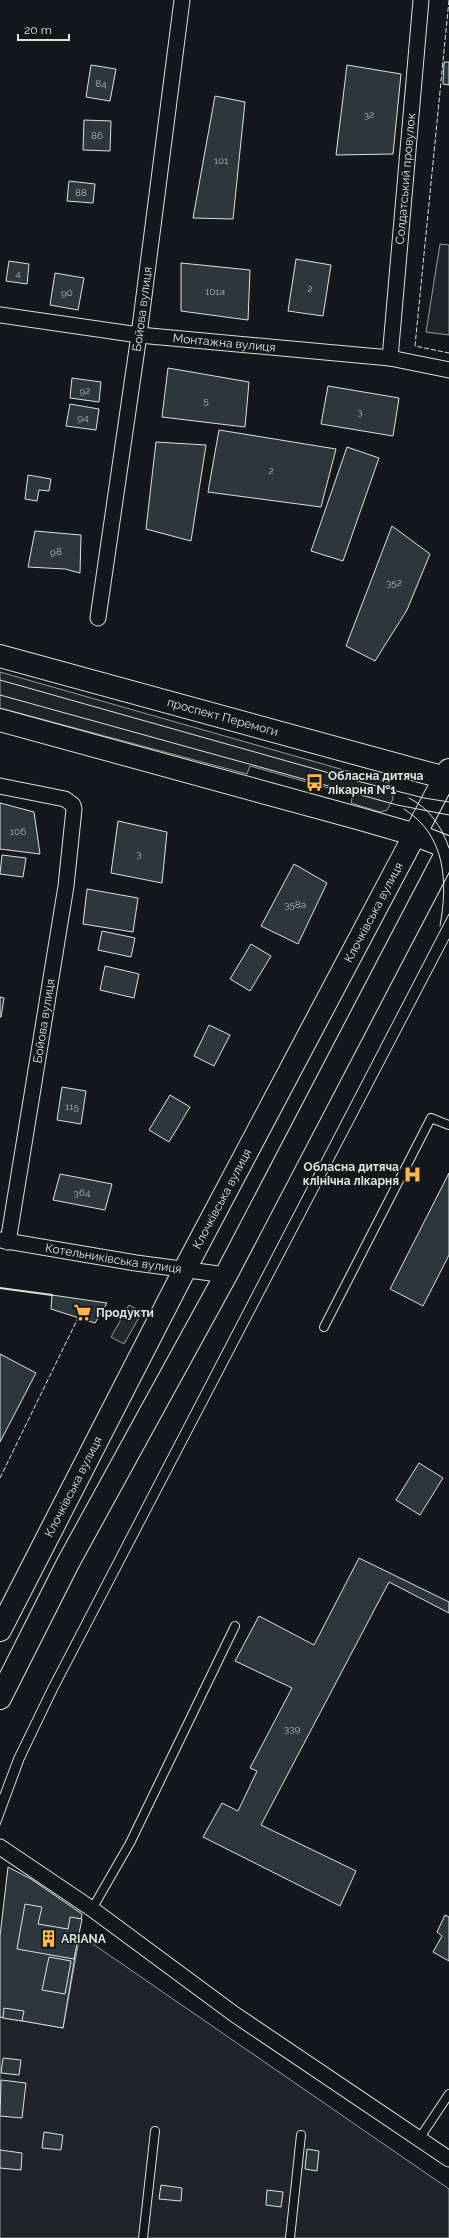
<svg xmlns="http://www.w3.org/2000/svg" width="449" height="2238" viewBox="0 0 449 2238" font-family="Raleway,sans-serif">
	<rect width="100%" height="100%" fill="#14181c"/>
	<g fill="#202428" stroke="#939e99">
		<polygon points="440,244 449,245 449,335 426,332"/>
		<polygon points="0,672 386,782 392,786 393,799 387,810 380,812 351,803 353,795 250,766 247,774 0,708"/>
		<polygon points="80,1935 449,2189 449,2238 0,2238 0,2017 63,2028"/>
	</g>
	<polygon fill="#24282b" stroke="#939e99" points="129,1305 142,1312 124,1344 111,1337"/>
	<g fill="#2c363c" stroke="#d8e6dc">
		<polygon points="444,62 449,62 449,85 443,84"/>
		<polygon points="91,65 116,69 110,101 86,97"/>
		<polygon points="347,65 401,74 393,154 336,155"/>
		<polygon points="215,96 245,102 233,219 193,218"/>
		<polygon points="84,120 111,121 110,151 83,150"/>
		<polygon points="69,181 95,184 93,203 67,201"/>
		<polygon points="296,259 331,265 323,316 288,311"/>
		<polygon points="9,261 29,264 27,284 6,281"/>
		<polygon points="181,263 250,270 248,320 181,311"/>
		<polygon points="55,273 84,278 78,310 50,305"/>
		<polygon points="168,368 249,382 245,427 162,417"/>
		<polygon points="72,378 101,382 99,402 70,398"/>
		<polygon points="328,386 399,398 393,436 321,424"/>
		<polygon points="70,404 99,409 96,430 66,426"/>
		<polygon points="219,430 336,449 321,507 208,492"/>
		<polygon points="156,442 206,445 191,541 146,529"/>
		<polygon points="347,447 379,458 343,561 311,551"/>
		<polygon points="28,475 51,479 49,491 39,490 37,501 25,499"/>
		<polygon points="392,526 430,554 407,610 375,661 346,646"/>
		<polygon points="35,531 81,535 80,573 65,569 28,567"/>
		<polygon points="0,803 34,812 40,854 0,849"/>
		<polygon points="118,821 167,832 162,883 111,873"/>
		<polygon points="2,855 26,858 23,877 0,874"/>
		<polygon points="294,864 327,883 298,944 261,926"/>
		<polygon points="87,889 138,898 133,932 83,924"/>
		<polygon points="102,931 135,938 131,957 98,950"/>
		<polygon points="251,944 271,956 250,991 230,979"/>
		<polygon points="105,966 139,974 134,998 100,990"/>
		<polygon points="0,997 4,998 1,1017 0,1017"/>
		<polygon points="209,1025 230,1035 214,1066 194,1056"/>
		<polygon points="62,1087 86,1091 81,1124 57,1120"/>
		<polygon points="170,1095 190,1107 169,1142 149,1130"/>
		<polygon points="449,1173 449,1255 423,1306 390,1289"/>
		<polygon points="60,1174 112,1184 105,1210 53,1200"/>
		<polygon points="52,1295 107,1303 95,1323 51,1309"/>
		<polygon points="0,1354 36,1373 0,1442"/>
		<polygon points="419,1463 443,1478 420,1515 396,1500"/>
		<polygon points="359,1558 449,1602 449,1613 389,1582 261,1825 356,1871 340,1906 203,1837 222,1803 238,1811 257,1771 250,1768 292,1688 235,1661 259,1616 314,1645"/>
		<polygon points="8,1867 31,1879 82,1914 63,2028 0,2017 0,1936"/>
		<polygon points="25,1904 42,1907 38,1924 68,1929 70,1917 82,1919 74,1959 17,1949"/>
		<polygon points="445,1915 449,1917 449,1961 433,1952 442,1936 437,1932"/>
		<polygon points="49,1957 71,1961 65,1994 42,1990"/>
		<polygon points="4,2008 24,2011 22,2021 3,2018"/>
		<polygon points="3,2058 21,2060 19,2075 1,2073"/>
		<polygon points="1,2080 26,2083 22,2118 0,2116"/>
		<polygon points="44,2132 63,2135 61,2150 42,2148"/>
		<polygon points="307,2149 319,2151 317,2171 305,2169"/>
		<polygon points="0,2150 22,2153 21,2170 0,2168"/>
		<polygon points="161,2185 182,2188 181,2201 159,2199"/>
		<polygon points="267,2190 283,2192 281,2207 266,2205"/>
	</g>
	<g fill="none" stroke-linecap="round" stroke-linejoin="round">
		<defs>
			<g id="lane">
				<polyline points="324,1327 431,1118 449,1125"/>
				<polyline points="92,1909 130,1843 235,1626"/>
				<polyline points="419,2139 449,2094"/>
				<polyline points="143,2238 155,2131"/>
				<polyline points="290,2238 301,2135"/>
			</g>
			<g id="street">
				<path id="s1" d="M0 315 139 335 390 358 449 370"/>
				<path id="s2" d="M390 358 421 0"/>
				<path id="s3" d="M98 618 139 335 182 0"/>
				<polyline points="0,786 65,799 73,805 74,809 66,886 8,1242"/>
				<path id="s4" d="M0 1240 136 1263 226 1275"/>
				<polyline points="0,1847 92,1909 234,2014 449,2159"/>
			</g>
			<g id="secondary">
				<path id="s5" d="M0 656 449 779"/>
				<polyline points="0,720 357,818 416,835 449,848"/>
			</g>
			<g id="primary">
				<path id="s6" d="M0 1630 185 1269 449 770"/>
				<polyline points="0,1698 68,1563 226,1275 449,848"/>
			</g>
		</defs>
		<use href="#lane" stroke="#d8e6dc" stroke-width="10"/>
		<use href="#street" stroke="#d8e6dc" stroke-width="17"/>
		<use href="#secondary" stroke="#d8e6dc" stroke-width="24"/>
		<use href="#primary" stroke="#d8e6dc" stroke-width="24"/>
		<use href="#lane" stroke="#14181c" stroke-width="8"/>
		<use href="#street" stroke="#14181c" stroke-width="15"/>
		<use href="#secondary" stroke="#14181c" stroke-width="22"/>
		<use href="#primary" stroke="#14181c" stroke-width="22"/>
		<g stroke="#d8e6dc" stroke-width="1">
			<polyline points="0,680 361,782 424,798 449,802"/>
			<polyline points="0,695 397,805 449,815"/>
			<path d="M409 798C429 808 442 827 449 848"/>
			<path d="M404 809C446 835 448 882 440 926"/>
			<polyline points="0,1794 14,1757 48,1687 449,914"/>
			<polyline points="0,1825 24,1760 57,1691 449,939"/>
		</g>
		<g stroke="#d8e6dc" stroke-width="1" stroke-dasharray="5 2" stroke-linecap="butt">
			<polyline points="449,0 415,346 449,353"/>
			<polyline points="0,1478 78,1318"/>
		</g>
		<polyline stroke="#d8e6dc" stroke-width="2" points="0,1288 52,1295"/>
	</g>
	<defs>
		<symbol id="bus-bare" viewBox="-9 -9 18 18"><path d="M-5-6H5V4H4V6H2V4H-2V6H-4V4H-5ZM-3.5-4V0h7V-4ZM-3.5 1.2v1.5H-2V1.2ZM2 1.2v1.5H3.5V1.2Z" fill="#ffb74d" stroke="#14181c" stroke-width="2.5" paint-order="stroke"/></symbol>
		<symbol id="hospital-bare" viewBox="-9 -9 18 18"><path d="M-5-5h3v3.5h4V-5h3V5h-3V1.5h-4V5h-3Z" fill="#ffb74d" stroke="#14181c" stroke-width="2.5" paint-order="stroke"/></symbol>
		<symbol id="supermarket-bare" viewBox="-9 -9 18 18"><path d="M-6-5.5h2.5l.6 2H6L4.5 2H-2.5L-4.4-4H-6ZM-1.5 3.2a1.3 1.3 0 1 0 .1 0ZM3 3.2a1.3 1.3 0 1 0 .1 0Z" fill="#ffb74d" stroke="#14181c" stroke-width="2.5" paint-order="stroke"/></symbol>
		<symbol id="building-bare" viewBox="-9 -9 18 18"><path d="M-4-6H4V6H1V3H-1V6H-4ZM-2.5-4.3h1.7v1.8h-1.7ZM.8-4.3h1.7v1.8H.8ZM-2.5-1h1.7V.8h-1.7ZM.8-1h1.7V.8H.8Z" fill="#ffb74d" stroke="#14181c" stroke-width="2.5" paint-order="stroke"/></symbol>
	</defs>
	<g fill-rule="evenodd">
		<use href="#bus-bare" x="302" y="770" width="25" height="25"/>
		<use href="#hospital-bare" x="400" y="1162" width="25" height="25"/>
		<use href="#supermarket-bare" x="70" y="1300" width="25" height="25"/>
		<use href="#building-bare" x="36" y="1926" width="25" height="25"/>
	</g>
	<g text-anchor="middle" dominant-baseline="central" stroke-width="3" stroke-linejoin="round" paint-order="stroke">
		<g font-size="10" fill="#adbab4">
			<text x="101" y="83">84</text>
			<text x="369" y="114">32</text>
			<text x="97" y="135">86</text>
			<text x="221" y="160">101</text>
			<text x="81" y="192">88</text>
			<text x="18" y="273">4</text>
			<text x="310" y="288">2</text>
			<text x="215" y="291">101а</text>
			<text x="67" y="292">90</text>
			<text x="85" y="390">92</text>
			<text x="206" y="400">5</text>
			<text x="360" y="411">3</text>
			<text x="83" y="417">94</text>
			<text x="271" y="470">2</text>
			<text x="56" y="551">98</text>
			<text x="394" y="582">352</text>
			<text x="18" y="831">106</text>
			<text x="139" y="853">3</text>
			<text x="295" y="904">358а</text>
			<text x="72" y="1106">115</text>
			<text x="82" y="1192">364</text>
			<text x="292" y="1728">339</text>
		</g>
		<g font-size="12" fill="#d8e6dc" stroke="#14181c">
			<text stroke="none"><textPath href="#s2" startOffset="180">Солдатський провулок</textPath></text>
			<text stroke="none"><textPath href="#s3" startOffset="312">Бойова вулиця</textPath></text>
			<text stroke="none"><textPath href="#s1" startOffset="226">Монтажна вулиця</textPath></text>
			<text stroke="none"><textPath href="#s5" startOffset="231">проспект Перемоги</textPath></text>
			<text stroke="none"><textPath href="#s6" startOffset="809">Клочківська вулиця</textPath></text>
			<text transform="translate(44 1021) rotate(-81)">Бойова вулиця</text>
			<text stroke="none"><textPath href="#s6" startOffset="485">Клочківська вулиця</textPath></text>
			<text stroke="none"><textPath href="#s4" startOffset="115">Котельниківська вулиця</textPath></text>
			<text stroke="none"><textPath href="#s6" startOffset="161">Клочківська вулиця</textPath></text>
		</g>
		<g font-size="12" font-weight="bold" fill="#d8e6dc" stroke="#14181c" text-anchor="start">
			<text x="328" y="776">Обласна дитяча<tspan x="328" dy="14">лікарня №1</tspan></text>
			<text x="399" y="1167" text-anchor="end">Обласна дитяча<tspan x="399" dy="14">клінічна лікарня</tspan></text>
			<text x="96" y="1313">Продукти</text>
			<text x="61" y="1939">ARIANA</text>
		</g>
	</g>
	<path d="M18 34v6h51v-6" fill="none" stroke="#d8e6dc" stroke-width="2"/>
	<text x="24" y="34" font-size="12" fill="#d8e6dc" stroke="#14181c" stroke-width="3" paint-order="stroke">20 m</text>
</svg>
